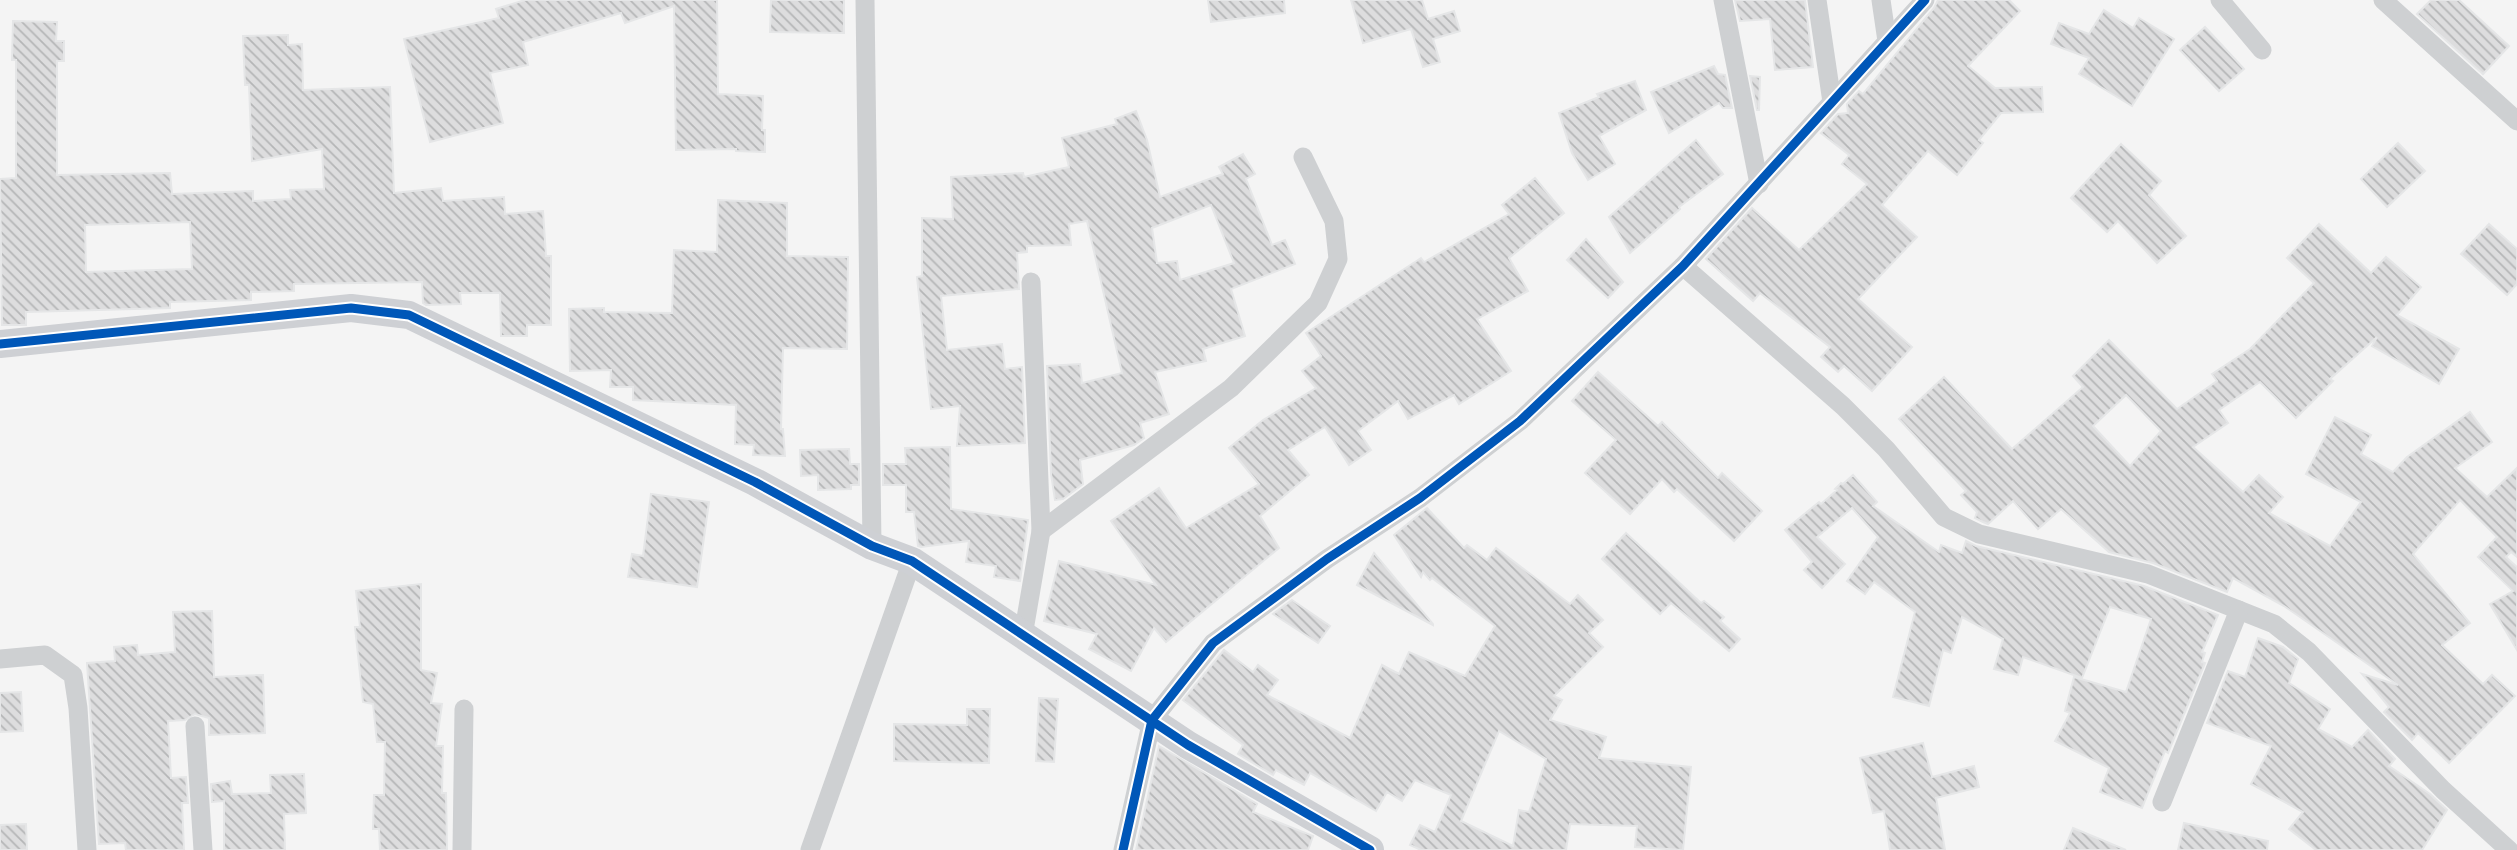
<svg xmlns="http://www.w3.org/2000/svg" width="2517" height="850" viewBox="0 0 2517 850" font-family="Helvetica,sans-serif">
	<defs>
		<pattern id="building-back-hatch" width="6" height="6" patternUnits="userSpaceOnUse" patternTransform="scale(1.75)"><rect width="6" height="6" fill="#ddddde"/><path d="M-1 5l2 2M0 0l6 6M5-1l2 2" fill="none" stroke="#b5b6b7"/></pattern>
	</defs>
	<rect width="100%" height="100%" fill="#f4f4f4"/>
	<g fill="url(#building-back-hatch)" stroke="#e5e6e7" stroke-width="2" fill-rule="evenodd">
		<polygon points="525,0 717,0 718,94 763,96 762,130 765,130 765,152 736,151 736,149 676,150 674,6 625,23 621,13 523,42 528,65 490,73 503,123 430,142 404,39 499,18 496,9"/>
		<polygon points="771,0 844,0 844,33 770,32"/>
		<polygon points="1208,0 1284,0 1285,13 1211,22"/>
		<polygon points="1351,0 1422,0 1428,19 1454,11 1460,31 1433,39 1440,62 1423,67 1411,29 1363,43"/>
		<polygon points="1735,0 1805,0 1813,67 1775,70 1770,19 1740,21"/>
		<polygon points="1938,0 2009,0 2020,11 1968,66 1995,88 2042,87 2043,112 2001,113 1979,140 1983,143 1957,175 1928,151 1882,205 1917,237 1858,299 1912,347 1872,391 1844,366 1838,372 1821,357 1830,347 1760,293 1753,301 1706,259 1752,208 1799,250 1867,184 1842,164 1849,155 1821,133 1838,114 1848,113 1847,104 1859,91 1863,94 1934,8"/>
		<polygon points="2431,0 2459,0 2509,46 2483,74 2417,14"/>
		<polygon points="2104,10 2133,28 2139,18 2174,39 2132,106 2079,74 2089,58 2051,44 2059,23 2089,34"/>
		<path d="M13 21 57 22 56 41H64V61H57V175L170 173 172 194 253 191V201L291 199 290 190 324 189 322 149 252 161 249 85H245L243 36 288 35V45L302 44 303 90 390 87 394 193 441 188 443 201 504 197 505 214 543 211 546 256H551V325H527V336H501L500 293H460L461 304 426 305 423 303 422 282 294 284V291L251 292V300L170 302V308L26 312V325H2L0 179 16 178V60H12ZM190 222 192 269 86 272 85 225Z"/>
		<polygon points="2205,27 2244,69 2219,91 2180,50"/>
		<polygon points="1714,66 1718,74 1725,75 1732,108 1723,108 1719,103 1669,133 1651,92"/>
		<polygon points="1750,76 1760,77 1759,110 1757,110"/>
		<polygon points="1635,81 1646,110 1599,136 1615,164 1588,180 1572,153 1559,113 1599,97 1597,94"/>
		<path d="M1136 111 1147 140 1160 197 1223 174 1219 167 1243 154 1255 174 1246 179 1272 245 1285 240 1295 264 1231 289 1245 336 1203 349 1206 361 1155 372 1169 414 1140 423 1144 438 1134 445 1080 460 1083 484 1063 499 1055 500 1051 474 1047 366 1080 364 1082 383 1122 373 1087 221 1069 224 1071 245 1027 246V252L1017 253 1019 289 941 296 947 350 1002 344 1005 369 1022 367 1025 443 957 446 960 406 931 409 917 277 922 276V218L953 219 951 177 1023 173 1024 177 1069 167 1062 138 1117 124 1115 119ZM1211 205 1234 263 1180 280 1177 261 1157 263 1152 228Z"/>
		<polygon points="1696,140 1723,174 1679,207 1680,209 1630,253 1609,217"/>
		<polygon points="2398,143 2425,171 2387,207 2361,179"/>
		<polygon points="2121,144 2161,181 2149,195 2186,236 2157,263 2118,221 2107,232 2071,198"/>
		<polygon points="1535,178 1564,213 1509,258 1528,291 1477,319 1511,371 1459,404 1454,395 1408,419 1398,401 1358,431 1371,450 1349,465 1325,427 1288,450 1309,475 1260,516 1279,548 1166,642 1154,628 1131,671 1089,649 1097,634 1044,621 1059,561 1156,585 1111,521 1159,488 1186,528 1259,484 1229,448 1263,420 1316,388 1302,371 1321,356 1306,333 1421,258 1424,262 1509,214 1502,205"/>
		<polygon points="718,200 787,203 787,256 848,257 847,349 783,348 781,429 783,429 785,456 753,455 754,445 735,444 736,405 633,400 633,387 610,387 611,370 570,371 569,309 604,308 604,312 672,313 674,250 717,252"/>
		<path d="M2319 224 2371 273 2386 257 2421 287 2397 315 2459 349 2439 384 2372 346 2377 337 2330 379 2333 381 2296 418 2260 382 2219 410 2228 423 2193 447 2243 492 2259 475 2283 497 2269 513 2330 546 2361 502 2306 474 2335 417 2371 435 2361 454 2393 472 2407 457 2470 412 2492 442 2455 468 2487 497 2517 468V557L2511 552 2506 557 2517 567V650L2490 604 2513 591 2478 557 2497 537 2460 500 2413 554 2470 623 2442 645 2483 684 2492 675 2515 696 2449 763 2418 733 2412 740 2384 712 2389 707 2362 674 2398 685 2284 606 2233 578 2227 592 2153 563 2109 552 2061 509 2038 529 2013 501 1988 524 1983 522 1975 518 1977 512 1961 495 1966 491 1899 419 1944 377 2012 449 2083 387 2073 376 2109 340 2177 409 2217 381 2212 374 2250 349 2314 283 2287 258ZM2126 395 2161 431 2130 466 2093 426Z"/>
		<polygon points="2489,224 2517,249 2517,284 2507,295 2461,254"/>
		<polygon points="1586,239 1623,282 1608,298 1567,260"/>
		<polygon points="1598,372 1658,426 1662,422 1718,478 1722,473 1762,511 1734,541 1677,489 1674,492 1662,479 1630,514 1585,473 1616,440 1572,401"/>
		<polygon points="950,447 951,509 1028,520 1020,581 994,577 996,566 966,562 969,541 921,547 918,546 914,512 906,512 906,485 883,485 883,464 906,464 905,448"/>
		<polygon points="849,449 850,464 859,464 859,485 851,485 851,489 818,490 818,475 801,476 800,450"/>
		<polygon points="1853,475 1877,502 1873,506 1939,552 1941,545 1962,553 1966,541 1976,546 2144,586 2218,615 2202,652 2205,653 2202,662 2205,663 2168,753 2165,751 2142,808 2100,792 2109,768 2055,741 2070,713 2065,711 2074,677 2126,692 2151,619 2110,607 2082,678 2023,657 2018,675 1994,669 2003,639 1962,617 1951,653 1943,650 1929,706 1893,697 1915,612 1874,582 1865,594 1847,581 1878,537 1852,508 1817,537 1845,564 1822,588 1804,570 1812,562 1785,530 1819,502 1821,504 1837,490 1835,489 1841,483 1843,484"/>
		<polygon points="651,494 709,502 697,587 628,577 632,554 643,556"/>
		<path d="M1427 508 1464 548 1467 545 1487 560 1496 548 1570 604 1578 595 1603 620 1589 633 1603 647 1554 696 1562 700 1550 720 1606 737 1599 758 1691 767 1683 850 1635 847 1637 826 1570 824 1566 850H1421L1410 845 1420 825 1435 832 1451 795 1415 780 1402 801 1387 792 1376 811 1310 773 1304 785 1276 770 1273 775 1238 754 1243 745 1183 700 1224 650 1253 672 1258 665 1278 680 1267 695 1350 738 1382 665 1399 674 1409 652 1465 676 1495 626 1432 578 1430 580 1423 572 1421 577 1394 535ZM1499 731 1546 759 1529 812 1519 810 1513 846 1461 821Z"/>
		<polygon points="1626,533 1701,603 1704,601 1724,617 1720,621 1740,639 1729,651 1671,603 1660,614 1602,559"/>
		<polygon points="1374,553 1433,624 1433,625 1357,585"/>
		<polygon points="421,584 421,670 437,673 431,703 442,704 436,746 443,746 442,793 446,793 447,850 380,850 379,829 373,829 374,795 384,795 385,742 377,742 373,704 363,702 355,627 360,627 356,591"/>
		<polygon points="1292,600 1330,626 1318,643 1273,614"/>
		<polygon points="212,611 214,677 263,675 265,733 209,735 209,718 195,714 185,720 168,721 171,778 186,777 188,803 182,803 184,850 126,850 125,843 99,844 87,663 115,661 114,647 137,645 138,655 175,652 173,612"/>
		<polygon points="2258,638 2283,647 2298,659 2289,683 2330,709 2318,729 2352,747 2368,730 2395,759 2389,766 2430,794 2447,810 2422,850 2316,850 2289,829 2303,812 2251,784 2271,746 2207,723 2228,671 2245,677"/>
		<polygon points="21,692 23,731 0,732 0,693"/>
		<polygon points="1039,698 1058,699 1054,762 1036,761"/>
		<polygon points="967,709 990,709 989,763 894,761 894,724 967,725"/>
		<polygon points="1923,743 1932,777 1974,766 1979,787 1936,798 1945,850 1890,850 1884,811 1873,813 1860,758"/>
		<polygon points="1159,746 1257,804 1253,812 1313,836 1308,850 1136,850"/>
		<polygon points="304,774 306,813 284,814 285,850 224,850 224,801 212,802 211,784 230,781 232,794 271,793 270,775"/>
		<polygon points="2184,823 2268,841 2267,850 2178,850"/>
		<polygon points="26,824 27,850 0,850 0,825"/>
		<polygon points="2073,828 2126,850 2064,850"/>
	</g>
	<g fill="none" stroke-linecap="round" stroke-linejoin="round">
		<g stroke="#ced0d2" stroke-width="19">
			<polyline points="865,0 872,546"/>
			<polyline points="1723,0 1759,184"/>
			<polyline points="1817,0 1832,102"/>
			<polyline points="1881,0 1887,41"/>
			<polyline points="2220,0 2262,50"/>
			<polyline points="2383,0 2517,121"/>
			<polyline points="1683,266 1843,406 1886,449 1944,517 1979,534 2148,574 2274,624 2309,652 2443,790 2509,850"/>
			<polyline points="1041,531 1231,388 1318,303 1338,259 1334,221 1303,157"/>
			<polyline points="1023,636 1041,531 1031,282"/>
			<polyline points="0,659 45,655 73,675 78,708 87,850"/>
			<polyline points="195,726 203,850"/>
			<polyline points="2162,802 2239,610"/>
			<polyline points="462,850 464,709"/>
			<polyline points="810,850 912,561"/>
			<polyline points="1123,850 1152,720 1213,643 1327,559 1420,498 1520,421 1683,266 1925,0"/>
		</g>
		<polyline stroke="#ced0d4" stroke-width="28" points="0,344 351,308 409,315 755,482 872,546 912,561 1188,745 1370,850"/>
		<defs>
			<g id="cycleway">
				<polyline points="0,344 351,308 409,315 755,482 872,546 912,561 1188,745 1370,850"/>
				<polyline points="1123,850 1152,720 1213,643 1327,559 1420,498 1520,421 1683,266 1925,0"/>
			</g>
		</defs>
		<use href="#cycleway" stroke="#fff" stroke-width="13"/>
		<use href="#cycleway" stroke="#0057b8" stroke-width="9"/>
	</g>
</svg>
